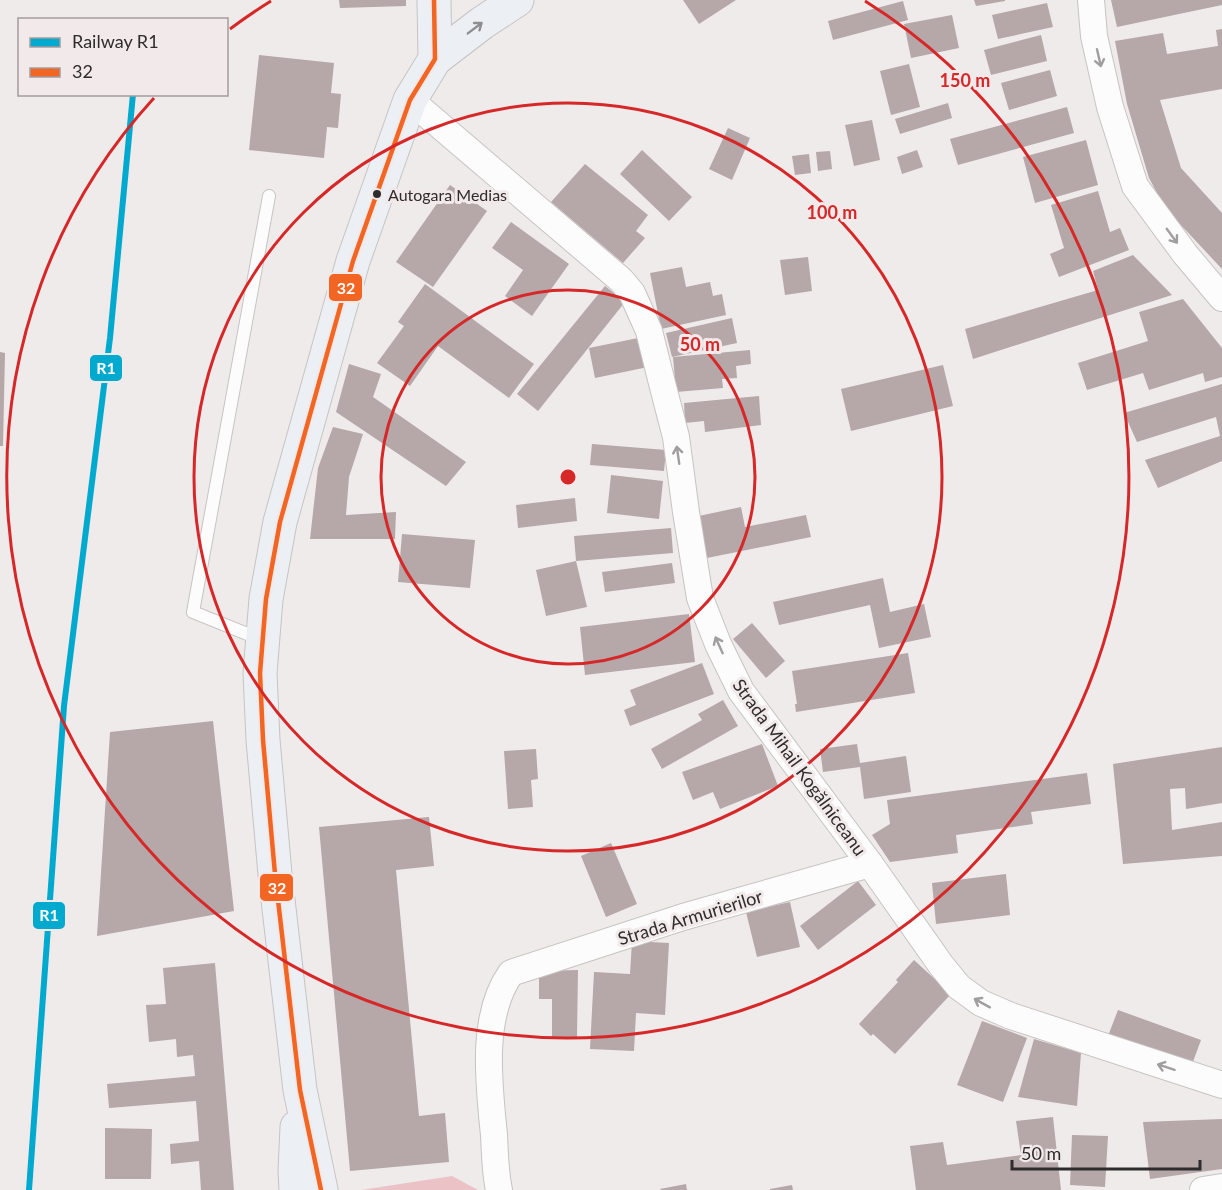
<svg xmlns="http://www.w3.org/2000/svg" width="1222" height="1190" viewBox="0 0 1222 1190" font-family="Lato,sans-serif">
	<rect width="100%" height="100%" fill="#efebeb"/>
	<polygon fill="#ebc3c6" points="452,1176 478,1190 361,1190"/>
	<g fill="#b6a7a8">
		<polygon points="339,0 406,0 406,6 340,8"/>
		<polygon points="683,0 736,0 699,24"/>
		<polygon points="974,0 1005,0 1005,1 976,6"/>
		<polygon points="1111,0 1222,0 1222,5 1117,27"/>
		<polygon points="903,1 908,20 833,40 828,21"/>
		<polygon points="1047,3 1053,27 998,39 992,15"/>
		<polygon points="952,15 959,48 911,58 904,24"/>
		<polygon points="1222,29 1222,89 1160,100 1181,168 1222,213 1222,269 1165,208 1149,178 1127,104 1115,41 1163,33 1167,54 1218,46 1216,30"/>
		<polygon points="1041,35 1047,61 991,75 984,50"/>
		<polygon points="259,55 334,63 331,93 341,94 338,128 327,127 324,158 249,150"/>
		<polygon points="909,64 920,107 891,115 880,71"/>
		<polygon points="1050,70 1057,96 1009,110 1001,83"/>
		<polygon points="948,103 952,118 900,134 895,119"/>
		<polygon points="1067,107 1074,133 958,165 950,139"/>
		<polygon points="872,120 880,160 854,166 845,125"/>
		<polygon points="728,128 750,138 732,180 709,169"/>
		<polygon points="1086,140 1098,185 1035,203 1023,157"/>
		<polygon points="642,150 692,197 669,221 620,174"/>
		<polygon points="917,150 923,167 902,174 897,157"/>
		<polygon points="830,151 832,169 818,171 816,152"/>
		<polygon points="809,154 811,173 795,175 792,156"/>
		<polygon points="585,164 648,215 636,231 645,238 623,263 551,202"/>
		<polygon points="450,185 487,211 433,287 396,262"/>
		<polygon points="1098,191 1110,232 1120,228 1129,250 1059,277 1050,254 1064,248 1051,205"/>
		<polygon points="511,222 569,264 532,316 505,296 523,270 492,248"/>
		<polygon points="1133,255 1172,295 973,359 965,329 1098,290 1093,271"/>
		<polygon points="808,257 812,291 785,295 780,260"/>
		<polygon points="682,267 686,287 710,282 713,296 722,294 726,315 661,329 650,273"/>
		<polygon points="425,284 534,364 509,398 438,346 410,386 377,363 404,326 398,322"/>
		<polygon points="605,286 625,302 538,411 517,394"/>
		<polygon points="1183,299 1222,348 1222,377 1205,382 1203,373 1149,390 1143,373 1087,390 1078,363 1148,341 1139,312"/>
		<polygon points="732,318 737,343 672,357 666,333"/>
		<polygon points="643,337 648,367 595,378 589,348"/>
		<polygon points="750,350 751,364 736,366 737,378 722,379 723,388 676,392 673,357"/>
		<polygon points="0,352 5,353 3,446 0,446"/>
		<polygon points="349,364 381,374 373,397 466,462 446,486 336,412"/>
		<polygon points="943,365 953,406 851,431 841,389"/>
		<polygon points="1222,384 1222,461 1158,488 1145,460 1220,436 1216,417 1137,442 1124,413"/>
		<polygon points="759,396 761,425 705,432 704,421 685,423 684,403"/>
		<polygon points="333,427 363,434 349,477 346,515 396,512 395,539 310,539 318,468"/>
		<polygon points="592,444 666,450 664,471 590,465"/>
		<polygon points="611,475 663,481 659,519 607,513"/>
		<polygon points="575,498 577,521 518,528 516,505"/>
		<polygon points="741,507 745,527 806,515 811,537 702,559 694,517"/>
		<polygon points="671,528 673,553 576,561 574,536"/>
		<polygon points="402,534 475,540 470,588 398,582"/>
		<polygon points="576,561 587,607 546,616 536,570"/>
		<polygon points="672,563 675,583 605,592 602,572"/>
		<polygon points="883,578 890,612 924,604 931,637 879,648 870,605 779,625 773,602"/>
		<polygon points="689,614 695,662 585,675 580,627"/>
		<polygon points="752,623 785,661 766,678 733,639"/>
		<polygon points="908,653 915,693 796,712 795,704 797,704 792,671"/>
		<polygon points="702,663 714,694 630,726 624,710 636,705 630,690"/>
		<polygon points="723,700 738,726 662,769 651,749 702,720 698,714"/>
		<polygon points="213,721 234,911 97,936 110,732"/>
		<polygon points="762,744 778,786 720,809 713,792 693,800 682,772"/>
		<polygon points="857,744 860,763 906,756 911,792 864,799 860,767 823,772 820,749"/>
		<polygon points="1222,747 1222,803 1186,809 1185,788 1170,789 1172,830 1222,822 1222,856 1123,864 1113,764"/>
		<polygon points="536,749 538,779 531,780 533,807 508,809 504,751"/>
		<polygon points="1087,773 1091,804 1031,812 1033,824 956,835 958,853 890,862 872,835 890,824 887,800"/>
		<polygon points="429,817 434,866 396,870 419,1116 445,1113 449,1162 350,1171 319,827"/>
		<polygon points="611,843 637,904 606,917 581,856"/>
		<polygon points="1006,874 1010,915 936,924 932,883"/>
		<polygon points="858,881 876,905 818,950 800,926"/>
		<polygon points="790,902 800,947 757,957 746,912"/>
		<polygon points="632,941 669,943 665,1015 636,1013 634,1051 590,1049 594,972 630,974"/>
		<polygon points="914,960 951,994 895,1054 873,1034 871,1036 859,1024 898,982 896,980"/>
		<polygon points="215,963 234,1190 201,1190 199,1161 171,1164 170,1144 199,1141 196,1101 109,1108 107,1084 195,1076 193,1055 177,1057 176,1039 149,1042 146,1005 166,1004 163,968"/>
		<polygon points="578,970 577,1037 552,1037 552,999 539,999 539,971"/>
		<polygon points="1118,1010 1201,1040 1191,1067 1108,1036"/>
		<polygon points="982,1021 1027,1038 1003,1102 957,1085"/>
		<polygon points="1034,1039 1081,1053 1077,1106 1018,1097"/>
		<polygon points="1053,1117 1061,1190 916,1190 910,1146 943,1142 947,1165 1021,1155 1016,1121"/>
		<polygon points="1222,1119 1222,1169 1150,1179 1143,1122"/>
		<polygon points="105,1128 152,1129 151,1179 105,1179"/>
		<polygon points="1072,1135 1108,1136 1105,1187 1070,1185"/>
		<polygon points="686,1184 687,1190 661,1190 660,1189"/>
		<polygon points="792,1185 793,1190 770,1190 770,1189"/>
	</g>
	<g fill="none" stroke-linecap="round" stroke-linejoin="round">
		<defs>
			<polyline id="lane" points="262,640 193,612 269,196"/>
			<g id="street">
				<polyline points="1091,0 1094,36 1110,107 1135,186 1185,254 1222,298"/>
				<polyline points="410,100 621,280 632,293 649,331 662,383 676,437 686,512 700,598 718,644 741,691 870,864 941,965 959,987 981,1003 1011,1016 1222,1085"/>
				<path d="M499 1190C495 1172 495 1153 494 1135 489 1085 480 1016 511 973L683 917 870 864"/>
				<polyline points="1203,1190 1222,1187"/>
			</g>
			<g id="secondary">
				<polyline points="435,59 482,23 517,0"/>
				<polyline points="296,1190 295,1171 297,1127"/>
				<polyline points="321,1190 300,1090 275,874 263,740 260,673 266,599 280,522 353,261 410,100 435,59 434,0"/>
			</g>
		</defs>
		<use href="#lane" stroke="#c7c3c3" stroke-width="14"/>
		<use href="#street" stroke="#c7c3c3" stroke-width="28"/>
		<use href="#secondary" stroke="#c7c3c3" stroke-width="35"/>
		<use href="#lane" stroke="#fdfcfc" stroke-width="12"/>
		<use href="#street" stroke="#fdfcfc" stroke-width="26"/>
		<use href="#secondary" stroke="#ecf0f4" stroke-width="33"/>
		<defs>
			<polyline id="bus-1" points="321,1190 300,1090 275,874 263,740 260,673 266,599 280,522 353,261 410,100 435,59 434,0"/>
		</defs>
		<use href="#bus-1" stroke="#f1e9ea" stroke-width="9"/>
		<use href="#bus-1" stroke="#f26522" stroke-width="4.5"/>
		<defs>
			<polyline id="rail-1" points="29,1190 64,706 110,338 133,94"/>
		</defs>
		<use href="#rail-1" stroke="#f1e9ea" stroke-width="10"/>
		<use href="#rail-1" stroke="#00a9ce" stroke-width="6"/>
	</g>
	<defs><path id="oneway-shaft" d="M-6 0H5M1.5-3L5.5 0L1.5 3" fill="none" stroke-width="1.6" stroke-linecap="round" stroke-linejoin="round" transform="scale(1.5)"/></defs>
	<use stroke="#8d8e90" href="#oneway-shaft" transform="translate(475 28) rotate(-37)"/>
	<g stroke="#a09e9e">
		<use href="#oneway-shaft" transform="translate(1099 58) rotate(77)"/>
		<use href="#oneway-shaft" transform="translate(1172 236) rotate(54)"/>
		<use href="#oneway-shaft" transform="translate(678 455) rotate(-98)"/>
		<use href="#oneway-shaft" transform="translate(719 645) rotate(-114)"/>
		<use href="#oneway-shaft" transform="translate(982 1003) rotate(-151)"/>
		<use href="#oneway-shaft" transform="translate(1166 1067) rotate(-162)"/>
	</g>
	<g fill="none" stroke="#d62828" stroke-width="3">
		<circle cx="568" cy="477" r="187"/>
		<circle cx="568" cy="477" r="374"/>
		<path d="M230 29A561 561 0 0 1 271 1M865 1A561 561 0 1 1 154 98"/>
	</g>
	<circle fill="#2e2c2c" stroke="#f1e9ea" stroke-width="2" cx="377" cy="194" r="5"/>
	<g text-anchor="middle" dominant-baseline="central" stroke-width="6" stroke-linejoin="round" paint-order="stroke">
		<g font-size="16" fill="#2e2c2c" stroke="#f1e9ea" text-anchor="start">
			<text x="388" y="194">Autogara Medias</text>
		</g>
		<g font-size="18" fill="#2e2c2c" stroke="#f1e9ea">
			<text transform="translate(800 767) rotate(54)">Strada Mihail Kogălniceanu</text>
			<text transform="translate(690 917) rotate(-17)">Strada Armurierilor</text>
		</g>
	</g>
	<circle cx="568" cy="477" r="9" fill="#d62828" stroke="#f1e9ea" stroke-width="3"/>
	<g font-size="18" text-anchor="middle" font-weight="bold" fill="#d62828" stroke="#f1e9ea" stroke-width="6" stroke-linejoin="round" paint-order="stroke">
		<text x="965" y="87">150 m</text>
		<text x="832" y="219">100 m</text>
		<text x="700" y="351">50 m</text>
	</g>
	<g stroke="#f1e9ea" stroke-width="2">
		<rect x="328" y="273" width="35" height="29" rx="6" fill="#f26522"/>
		<rect x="89" y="354" width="34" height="28" rx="6" fill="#00a9ce"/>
		<rect x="259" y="873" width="35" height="29" rx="6" fill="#f26522"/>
		<rect x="32" y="901" width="34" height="29" rx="6" fill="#00a9ce"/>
	</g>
	<g font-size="16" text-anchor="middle" font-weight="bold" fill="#fff">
		<text x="346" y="294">32</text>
		<text x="106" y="374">R1</text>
		<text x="277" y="894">32</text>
		<text x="49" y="921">R1</text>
	</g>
	<rect x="18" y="18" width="210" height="78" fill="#f1e9ea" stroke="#a39d9e" stroke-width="1.5"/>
	<rect x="30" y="38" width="30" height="9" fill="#00a9ce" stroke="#a39d9e" stroke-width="1.5"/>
	<text x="72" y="48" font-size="18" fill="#2e2c2c">Railway R1</text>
	<rect x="30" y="68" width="30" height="9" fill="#f26522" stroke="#a39d9e" stroke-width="1.5"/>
	<text x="72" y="78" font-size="18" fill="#2e2c2c">32</text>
	<path d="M1012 1160v9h188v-9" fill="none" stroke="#2e2c2c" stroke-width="3"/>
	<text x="1021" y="1160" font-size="18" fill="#2e2c2c" stroke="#f1e9ea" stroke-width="4.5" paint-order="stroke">50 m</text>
</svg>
